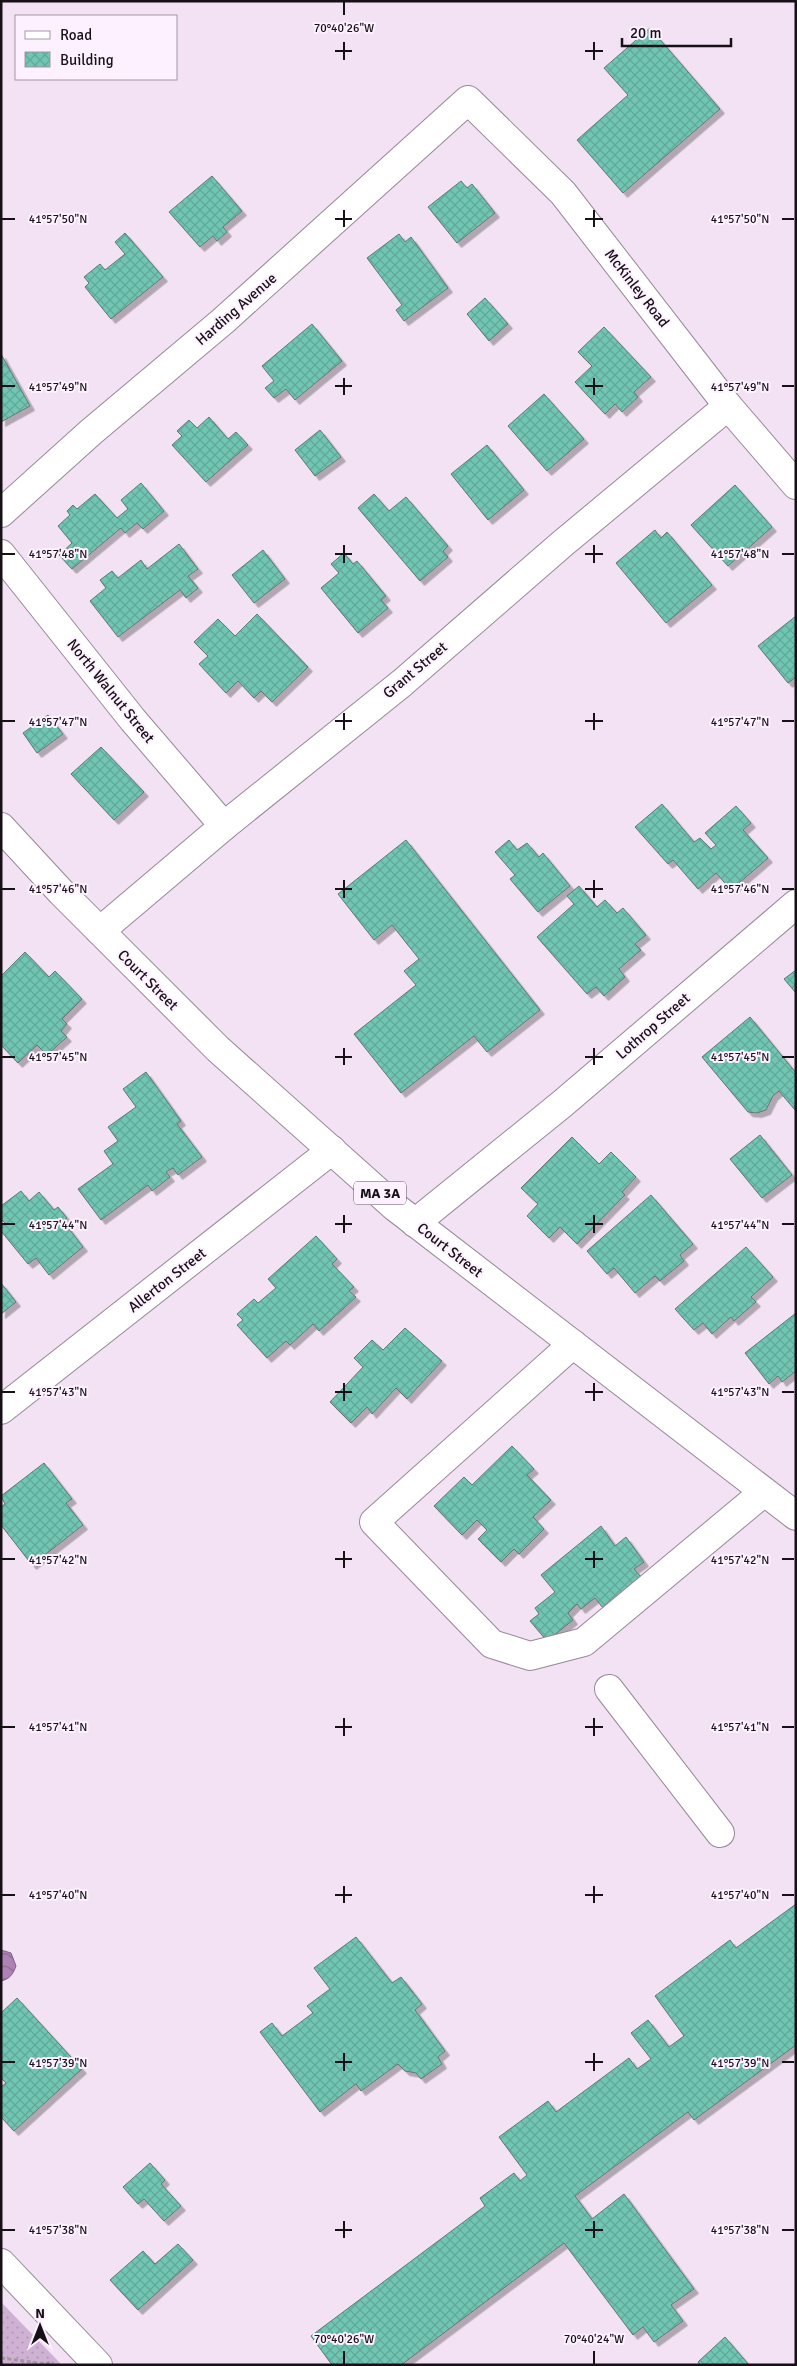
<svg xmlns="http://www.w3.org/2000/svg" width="797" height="2366" viewBox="0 0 797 2366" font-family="Signika,sans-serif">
	<defs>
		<pattern id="park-dots" width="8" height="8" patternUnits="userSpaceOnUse" patternTransform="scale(1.25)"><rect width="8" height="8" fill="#cfb2d3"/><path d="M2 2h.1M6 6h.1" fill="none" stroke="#b198b4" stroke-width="1.8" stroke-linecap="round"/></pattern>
		<pattern id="water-waves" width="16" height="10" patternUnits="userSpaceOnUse" patternTransform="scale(1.25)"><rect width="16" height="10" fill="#ae82b4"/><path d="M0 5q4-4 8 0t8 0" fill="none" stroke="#8d6991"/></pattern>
		<pattern id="building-cross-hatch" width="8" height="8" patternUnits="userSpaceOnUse" patternTransform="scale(1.25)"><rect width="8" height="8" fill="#70c5b3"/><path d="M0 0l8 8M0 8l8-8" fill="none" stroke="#60a899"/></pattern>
		<filter id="shadow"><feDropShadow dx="4.5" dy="4.5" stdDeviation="0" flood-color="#0004"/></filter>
	</defs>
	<rect width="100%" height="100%" fill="#f2e2f3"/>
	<polygon fill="url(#park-dots)" points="1,2302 62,2365 1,2365"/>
	<path fill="url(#water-waves)" stroke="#816085" d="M1 1950 11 1953 16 1966C13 1974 10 1979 1 1981Z"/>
	<g fill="url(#building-cross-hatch)" stroke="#607772" filter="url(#shadow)">
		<polygon points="650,28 720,109 623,193 577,140 628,95 604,68"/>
		<polygon points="212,176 242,211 223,227 227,232 217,241 213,236 200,247 169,212"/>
		<polygon points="461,181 467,188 472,184 495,213 457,243 428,207"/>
		<polygon points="125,233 163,277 111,319 85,287 89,283 84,277 100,264 105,270 125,254 115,242"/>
		<polygon points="399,234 405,242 411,237 448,288 404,321 396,310 402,305 367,258"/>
		<polygon points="485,298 508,324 489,341 467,314"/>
		<polygon points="312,324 342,361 295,400 286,389 274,398 265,388 274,381 262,366"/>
		<polygon points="604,327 651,377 634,392 638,397 622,412 615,404 605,414 575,382 592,366 578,352"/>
		<polygon points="1,354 30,406 1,422"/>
		<polygon points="544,394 584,439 547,471 508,426"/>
		<polygon points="209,417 228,439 236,432 248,445 206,482 172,445 182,436 177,431 189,420 197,428"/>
		<polygon points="320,430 341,457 315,476 295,450"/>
		<polygon points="487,445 524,490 488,520 451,474"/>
		<polygon points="141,483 164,511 143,529 137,523 125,533 121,528 72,569 59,555 72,543 58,526 70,515 67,511 73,505 77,509 95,494 117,518 128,509 121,500"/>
		<polygon points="735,485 772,527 728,566 691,525"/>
		<polygon points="374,494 389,511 406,497 448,546 443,551 448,557 420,581 358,508"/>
		<polygon points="655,530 661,538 667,532 712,585 666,623 616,563"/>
		<polygon points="179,544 198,569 188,576 198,588 186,598 180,590 118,637 90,601 106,588 100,580 112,571 118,578 141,560 147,569"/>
		<polygon points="263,550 285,579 254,603 232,575"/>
		<polygon points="344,553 353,564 357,561 386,596 381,600 388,608 358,633 321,588 339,573 331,564"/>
		<polygon points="257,614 308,667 272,702 261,691 254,698 238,681 226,693 199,664 208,656 194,642 218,619 235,636"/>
		<polygon points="796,616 796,677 788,683 758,646"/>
		<polygon points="48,715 63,734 37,753 23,733"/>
		<polygon points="101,747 144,792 114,820 71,774"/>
		<polygon points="662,804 694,842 700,838 711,849 716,845 705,833 736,806 751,823 743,830 768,858 731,890 716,873 698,889 673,860 668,864 635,827"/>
		<polygon points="406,840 540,1010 487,1052 474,1036 401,1093 354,1034 416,985 404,971 419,959 392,925 374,940 338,894"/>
		<polygon points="509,840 517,850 527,843 539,857 543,853 570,886 538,912 510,879 515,875 495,852"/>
		<polygon points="579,886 597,907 605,900 617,913 623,908 646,935 635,944 641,950 619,969 625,977 604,996 596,987 587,994 537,937 574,904 567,896"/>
		<polygon points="25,952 49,977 55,971 82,999 62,1019 67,1024 61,1031 67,1037 47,1055 37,1045 18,1063 1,1045 1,976"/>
		<polygon points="796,970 796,993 784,979"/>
		<polygon points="750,1017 796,1073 795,1110 779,1091 773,1096 766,1110 757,1113 748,1112 702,1057"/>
		<polygon points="146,1072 181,1121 177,1124 202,1157 178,1175 173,1168 166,1172 170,1177 152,1191 148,1185 101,1220 78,1189 113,1164 104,1151 118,1141 108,1127 136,1107 123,1089"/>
		<polygon points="760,1135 792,1175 762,1198 730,1159"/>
		<polygon points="572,1137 599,1164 611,1152 636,1177 622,1192 625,1195 577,1244 560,1227 549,1238 527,1216 538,1204 521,1188"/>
		<polygon points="21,1191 29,1201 39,1192 54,1210 58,1207 67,1218 63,1221 83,1247 49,1275 36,1258 28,1264 1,1231 1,1226 5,1223 1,1219 1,1206"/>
		<polygon points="651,1195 693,1244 680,1255 684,1261 660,1281 655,1276 635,1293 614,1268 607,1274 587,1251"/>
		<polygon points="316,1236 337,1259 332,1264 354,1287 349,1291 356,1297 319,1331 313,1324 290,1345 286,1341 267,1358 237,1325 243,1320 237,1314 254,1299 258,1303 276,1288 268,1279"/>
		<polygon points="746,1247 773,1277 751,1297 756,1302 734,1321 731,1317 712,1334 703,1323 694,1330 675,1309"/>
		<polygon points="1,1283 16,1302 1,1314"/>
		<polygon points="796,1313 796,1371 782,1382 778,1376 769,1384 745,1353"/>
		<polygon points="405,1328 442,1361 407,1399 396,1388 372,1414 367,1407 351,1423 330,1402 363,1367 354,1358 372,1340 383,1350"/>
		<polygon points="512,1446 534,1469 527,1475 551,1500 533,1517 544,1529 519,1554 514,1549 501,1562 478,1539 487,1530 477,1520 462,1535 434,1506 464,1477 472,1485"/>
		<polygon points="44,1463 72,1499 66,1503 83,1525 32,1565 1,1525 1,1507 5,1504 1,1496"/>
		<polygon points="601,1526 615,1546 626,1537 644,1562 634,1569 641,1577 603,1608 595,1598 581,1609 577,1604 568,1613 573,1620 547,1641 530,1621 539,1614 535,1608 555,1592 541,1575"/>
		<polygon points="796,1904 796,2045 694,2120 688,2112 575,2196 592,2219 624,2194 694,2289 671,2305 683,2321 654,2342 643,2327 633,2335 564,2243 401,2365 332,2365 311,2336 485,2206 480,2198 514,2173 520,2181 527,2175 499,2137 548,2101 556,2112 629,2058 637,2069 651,2059 631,2033 648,2020 669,2047 684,2036 655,1996 730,1940 736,1948"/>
		<polygon points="356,1937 392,1983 401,1977 422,2004 415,2010 445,2051 438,2057 442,2064 421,2079 416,2073 405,2071 398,2064 361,2091 356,2084 320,2112 260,2032 272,2023 282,2036 313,2013 307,2006 330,1989 314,1968"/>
		<polygon points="17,1998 82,2069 14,2131 1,2117 1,2087 6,2083 1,2078 1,2013"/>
		<polygon points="150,2163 165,2180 161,2184 181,2206 164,2221 144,2199 138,2204 123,2187"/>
		<polygon points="178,2244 193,2260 138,2310 110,2280 143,2251 155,2264"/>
		<polygon points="725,2337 749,2365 700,2365 698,2362"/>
	</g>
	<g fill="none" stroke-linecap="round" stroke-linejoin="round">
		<defs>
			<g id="minor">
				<polyline points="1,513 91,432 223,321 468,100 563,193 728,406 796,485"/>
				<polyline points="1,554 133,720 224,826"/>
				<polyline points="100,931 224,826 402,683 562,544 728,406"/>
				<polyline points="415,1223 562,1104 796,904"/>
				<polyline points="573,1344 374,1522 492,1644 530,1656 584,1642 764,1492"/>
				<polyline points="1,1410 332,1150"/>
				<polyline points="609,1689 720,1833"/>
				<polyline points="1,2263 98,2365"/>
			</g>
			<polyline id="major" points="1,827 61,892 218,1049 395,1207 796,1516"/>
		</defs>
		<use href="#minor" stroke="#968898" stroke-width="30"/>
		<use href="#major" stroke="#968898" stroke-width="30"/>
		<polyline stroke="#a195a2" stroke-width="3" stroke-dasharray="4 2.5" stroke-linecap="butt" points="1,2358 46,2364 50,2362"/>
		<use href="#minor" stroke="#fff" stroke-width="28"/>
		<use href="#major" stroke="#fff" stroke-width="28"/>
	</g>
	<path fill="none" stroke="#171117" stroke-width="2" d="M344 2V15M344 42V60M594 42V60M335 51H352M585 51H603M344 210V227M594 210V227M2 219H15M335 219H352M585 219H603M782 219H794M344 378V395M594 378V395M2 386H15M335 386H352M585 386H603M782 386H794M344 545V563M594 545V563M2 554H15M335 554H352M585 554H603M782 554H794M344 713V730M594 713V730M2 721H15M335 721H352M585 721H603M782 721H794M344 880V898M594 880V898M2 889H15M335 889H352M585 889H603M782 889H794M344 1048V1065M594 1048V1065M2 1057H15M335 1057H352M585 1057H603M782 1057H794M344 1215V1233M594 1215V1233M2 1224H15M335 1224H352M585 1224H603M782 1224H794M344 1383V1401M594 1383V1401M2 1392H15M335 1392H352M585 1392H603M782 1392H794M344 1551V1568M594 1551V1568M2 1559H15M335 1559H352M585 1559H603M782 1559H794M344 1718V1736M594 1718V1736M2 1727H15M335 1727H352M585 1727H603M782 1727H794M344 1886V1903M594 1886V1903M2 1895H15M335 1895H352M585 1895H603M782 1895H794M344 2053V2071M594 2053V2071M2 2062H15M335 2062H352M585 2062H603M782 2062H794M344 2221V2238M594 2221V2238M2 2230H15M335 2230H352M585 2230H603M782 2230H794M344 2351V2364M594 2351V2364"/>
	<g text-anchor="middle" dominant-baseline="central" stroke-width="4" stroke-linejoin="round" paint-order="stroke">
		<rect fill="#fdf1ff" stroke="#5c545d" stroke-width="1" x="354" y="1181.5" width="52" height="23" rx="4"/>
		<g font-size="14" font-weight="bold" fill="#171117">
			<text x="380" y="1193">MA 3A</text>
		</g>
		<g font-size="15" fill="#171117" stroke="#fdf1ff">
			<text transform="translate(637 288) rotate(52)">McKinley Road</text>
			<text transform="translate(236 309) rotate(-41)">Harding Avenue</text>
			<text transform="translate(415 670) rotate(-40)">Grant Street</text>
			<text transform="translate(111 691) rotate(51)">North Walnut Street</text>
			<text transform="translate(148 980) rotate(45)">Court Street</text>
			<text transform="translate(653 1026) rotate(-41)">Lothrop Street</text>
			<text transform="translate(450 1250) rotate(38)">Court Street</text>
			<text transform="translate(167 1280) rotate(-38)">Allerton Street</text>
		</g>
	</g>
	<g font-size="12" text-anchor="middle" fill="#171117" stroke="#fdf1ff" stroke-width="4" stroke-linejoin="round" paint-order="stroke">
		<text x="344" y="32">70°40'26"W</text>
		<text x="58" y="223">41°57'50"N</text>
		<text x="740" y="223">41°57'50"N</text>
		<text x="58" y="391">41°57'49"N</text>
		<text x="740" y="391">41°57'49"N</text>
		<text x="58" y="558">41°57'48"N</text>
		<text x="740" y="558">41°57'48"N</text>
		<text x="58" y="726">41°57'47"N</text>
		<text x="740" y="726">41°57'47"N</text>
		<text x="58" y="893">41°57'46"N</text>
		<text x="740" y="893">41°57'46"N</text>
		<text x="58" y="1061">41°57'45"N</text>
		<text x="740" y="1061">41°57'45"N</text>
		<text x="58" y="1229">41°57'44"N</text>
		<text x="740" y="1229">41°57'44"N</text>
		<text x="58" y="1396">41°57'43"N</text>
		<text x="740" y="1396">41°57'43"N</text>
		<text x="58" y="1564">41°57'42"N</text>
		<text x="740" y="1564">41°57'42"N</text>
		<text x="58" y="1731">41°57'41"N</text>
		<text x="740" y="1731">41°57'41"N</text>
		<text x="58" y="1899">41°57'40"N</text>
		<text x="740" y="1899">41°57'40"N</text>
		<text x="58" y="2067">41°57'39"N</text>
		<text x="740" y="2067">41°57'39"N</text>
		<text x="58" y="2234">41°57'38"N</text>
		<text x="740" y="2234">41°57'38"N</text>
		<text x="344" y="2343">70°40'26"W</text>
		<text x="594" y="2343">70°40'24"W</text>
	</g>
	<rect width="797" height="2366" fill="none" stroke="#171117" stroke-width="5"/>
	<rect x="15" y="15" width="162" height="65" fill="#fdf1ff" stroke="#a197a2"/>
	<rect x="25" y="31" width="25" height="8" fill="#ffffff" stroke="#a197a2"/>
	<text x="60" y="40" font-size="15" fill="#171117">Road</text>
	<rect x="25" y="52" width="25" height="15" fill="url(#building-cross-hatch)" stroke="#a197a2"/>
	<text x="60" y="65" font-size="15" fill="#171117">Building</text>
	<g transform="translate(40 2326)" stroke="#fdf1ff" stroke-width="4" paint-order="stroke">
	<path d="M0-4L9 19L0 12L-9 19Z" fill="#171117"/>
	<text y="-8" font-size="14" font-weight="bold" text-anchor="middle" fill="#171117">N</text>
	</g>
	<path d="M622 38v8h109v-8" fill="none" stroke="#171117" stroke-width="2.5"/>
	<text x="630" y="38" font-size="15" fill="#171117" stroke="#fdf1ff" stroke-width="4" paint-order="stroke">20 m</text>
</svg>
